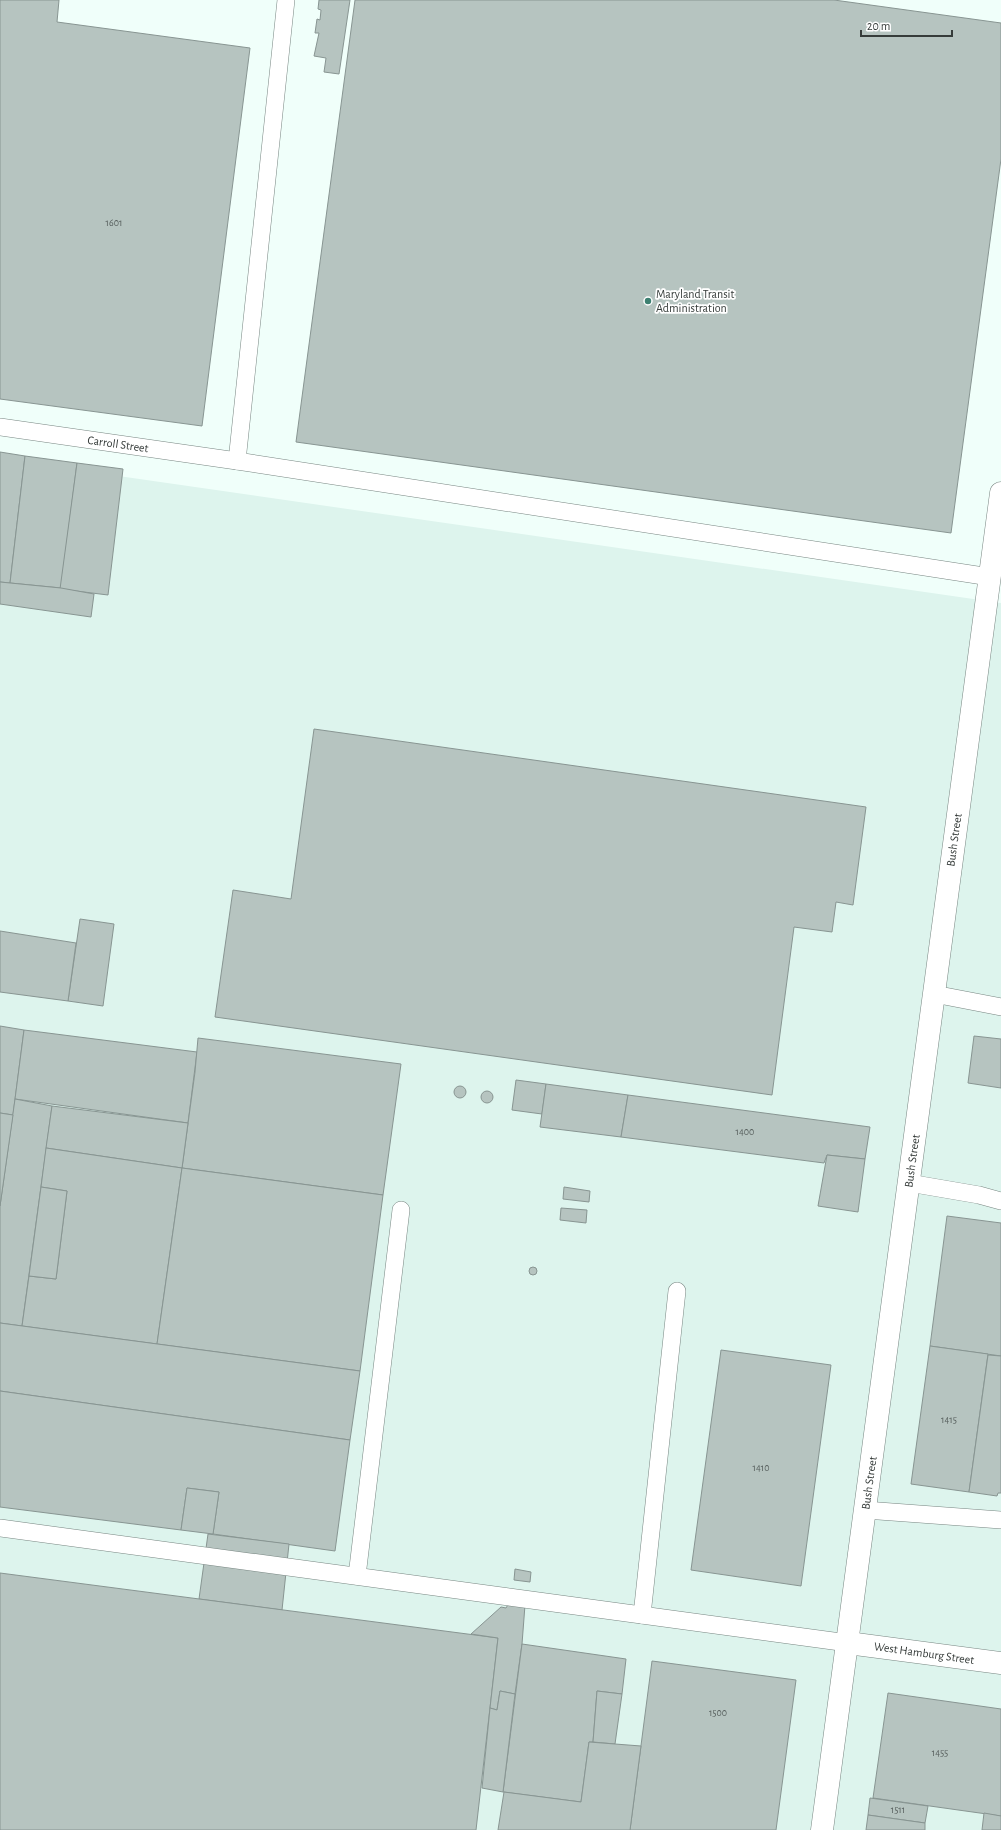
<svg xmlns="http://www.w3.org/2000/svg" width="1001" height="1830" viewBox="0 0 1001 1830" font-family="'Alegreya Sans',sans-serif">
	<rect width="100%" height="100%" fill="#f0fffa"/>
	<polygon fill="#ddf4ed" points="0,459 1001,603 1001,1830 0,1830"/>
	<g fill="#b6c4c0" stroke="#889592">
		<polygon points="0,0 59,0 57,22 250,48 202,426 0,399"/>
		<polygon points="319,0 350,0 339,74 324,72 326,58 314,56 319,33 315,33 317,19 320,20 321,10 318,9"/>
		<polygon points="355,0 834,0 1001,23 1001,159 951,533 296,442"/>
		<polygon points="0,452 25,456 10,583 0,582"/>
		<polygon points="25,456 77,463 61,588 10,583"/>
		<polygon points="77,463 123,469 108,595 60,589"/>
		<polygon points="0,582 61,588 94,594 91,617 0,604"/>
		<polygon points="314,729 866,807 853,905 836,902 832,932 794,927 772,1095 215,1017 233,890 291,899"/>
		<polygon points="80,919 114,924 103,1006 68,1001"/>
		<polygon points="0,931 76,943 68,1001 0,992"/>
		<polygon points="0,1026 24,1030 13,1115 0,1113"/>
		<polygon points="24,1030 197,1052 188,1123 15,1099"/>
		<polygon points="974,1036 1001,1039 1001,1088 968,1083"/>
		<polygon points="198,1038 401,1064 383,1195 182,1168 195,1072"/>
		<polygon points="516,1080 546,1084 542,1114 512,1110"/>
		<polygon points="546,1084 628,1095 621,1137 540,1127"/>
		<circle cx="460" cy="1092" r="6"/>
		<circle cx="487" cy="1097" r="6"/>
		<polygon points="628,1095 870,1127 865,1159 827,1155 824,1163 621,1137"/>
		<polygon points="15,1099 52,1106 22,1326 0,1323 0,1206"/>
		<polygon points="52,1106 188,1123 182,1168 46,1148"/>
		<polygon points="0,1113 13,1115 0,1206"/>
		<polygon points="46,1148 182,1168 157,1344 22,1326 29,1276 56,1279 67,1191 41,1187"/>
		<polygon points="827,1155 865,1159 858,1212 818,1206"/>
		<polygon points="182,1168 383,1195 360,1371 157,1344"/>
		<polygon points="41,1187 67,1191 56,1279 29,1276"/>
		<polygon points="564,1187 590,1191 589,1202 563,1199"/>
		<polygon points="561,1208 587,1210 586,1223 560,1220"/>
		<polygon points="947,1216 1001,1223 1001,1356 930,1346"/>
		<circle cx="533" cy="1271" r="4"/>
		<polygon points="0,1323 360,1371 350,1440 0,1391"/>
		<polygon points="930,1346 988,1354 969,1492 911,1484"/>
		<polygon points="721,1350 831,1365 801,1586 691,1570"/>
		<polygon points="988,1355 1001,1356 1001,1493 998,1493 997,1496 969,1492"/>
		<polygon points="0,1391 350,1440 335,1551 213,1534 219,1492 187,1488 181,1530 0,1507"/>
		<polygon points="187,1488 219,1492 213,1534 181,1530"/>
		<polygon points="208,1534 289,1544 282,1610 199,1599"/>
		<polygon points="515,1569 531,1572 530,1582 514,1580"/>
		<polygon points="0,1573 498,1638 476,1830 0,1830"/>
		<polygon points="509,1603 525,1605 522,1644 515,1694 500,1691 497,1710 490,1708 498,1638 471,1634 501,1607 506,1608"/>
		<polygon points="522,1644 626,1659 622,1694 597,1691 593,1742 589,1742 581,1802 503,1792"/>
		<polygon points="652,1661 796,1680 776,1830 630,1830"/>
		<polygon points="500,1691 515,1694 503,1792 482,1788 490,1708 497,1710"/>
		<polygon points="597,1691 622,1694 615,1744 593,1742"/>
		<polygon points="888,1693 1001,1709 1001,1816 873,1798"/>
		<polygon points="589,1742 641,1746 630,1830 498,1830 504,1792 581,1802"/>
		<polygon points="870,1798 928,1806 925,1823 868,1815"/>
		<polygon points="984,1813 1001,1816 1001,1830 982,1830"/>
		<polygon points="868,1815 925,1823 925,1830 866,1830"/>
	</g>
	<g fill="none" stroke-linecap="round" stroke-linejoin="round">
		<defs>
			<g id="lane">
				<polyline points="0,427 237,461 990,577"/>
				<polyline points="237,461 286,0"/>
				<polyline points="934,994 1001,1007"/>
				<polyline points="909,1183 979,1195 1001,1201"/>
				<polyline points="865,1510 1001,1520"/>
				<polyline points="0,1528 848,1643"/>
				<polyline points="357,1576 401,1210"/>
				<polyline points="642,1615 677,1291"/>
			</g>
			<polyline id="street" points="848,1643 1001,1663"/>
			<polyline id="secondary" points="822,1830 1001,493"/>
		</defs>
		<use href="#lane" stroke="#788682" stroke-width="18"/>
		<use href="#street" stroke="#788682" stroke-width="23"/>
		<use href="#secondary" stroke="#788682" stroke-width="23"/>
		<use href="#lane" stroke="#fff" stroke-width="17"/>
		<use href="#street" stroke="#fff" stroke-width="22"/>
		<use href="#secondary" stroke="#fff" stroke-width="22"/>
	</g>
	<circle fill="#3d8071" stroke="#fff" stroke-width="1.5" cx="648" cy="301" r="4"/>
	<g text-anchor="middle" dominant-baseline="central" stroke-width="3.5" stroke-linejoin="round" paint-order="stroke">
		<g font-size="10" fill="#565e5c">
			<text x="114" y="223">1601</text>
			<text x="745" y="1132">1400</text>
			<text x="949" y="1420">1415</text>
			<text x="761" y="1468">1410</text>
			<text x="718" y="1713">1500</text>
			<text x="940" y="1753">1455</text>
			<text x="898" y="1810">1511</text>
		</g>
		<g font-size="12" fill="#363c3a" stroke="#fff" text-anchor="start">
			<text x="656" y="294">Maryland Transit<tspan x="656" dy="14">Administration</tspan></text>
		</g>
		<g font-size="12" fill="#363c3a" stroke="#fff">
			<text transform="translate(118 444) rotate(8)">Carroll Street</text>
			<text transform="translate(954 840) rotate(-82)">Bush Street</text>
			<text transform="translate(912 1161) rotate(-82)">Bush Street</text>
			<text transform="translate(869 1483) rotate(-82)">Bush Street</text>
			<text transform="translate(924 1653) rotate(8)">West Hamburg Street</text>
		</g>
	</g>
	<path d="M861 30v6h91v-6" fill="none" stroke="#363c3a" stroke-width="2"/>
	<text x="867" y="30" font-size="12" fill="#363c3a" stroke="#ffffff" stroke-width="3" paint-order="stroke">20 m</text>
</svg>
